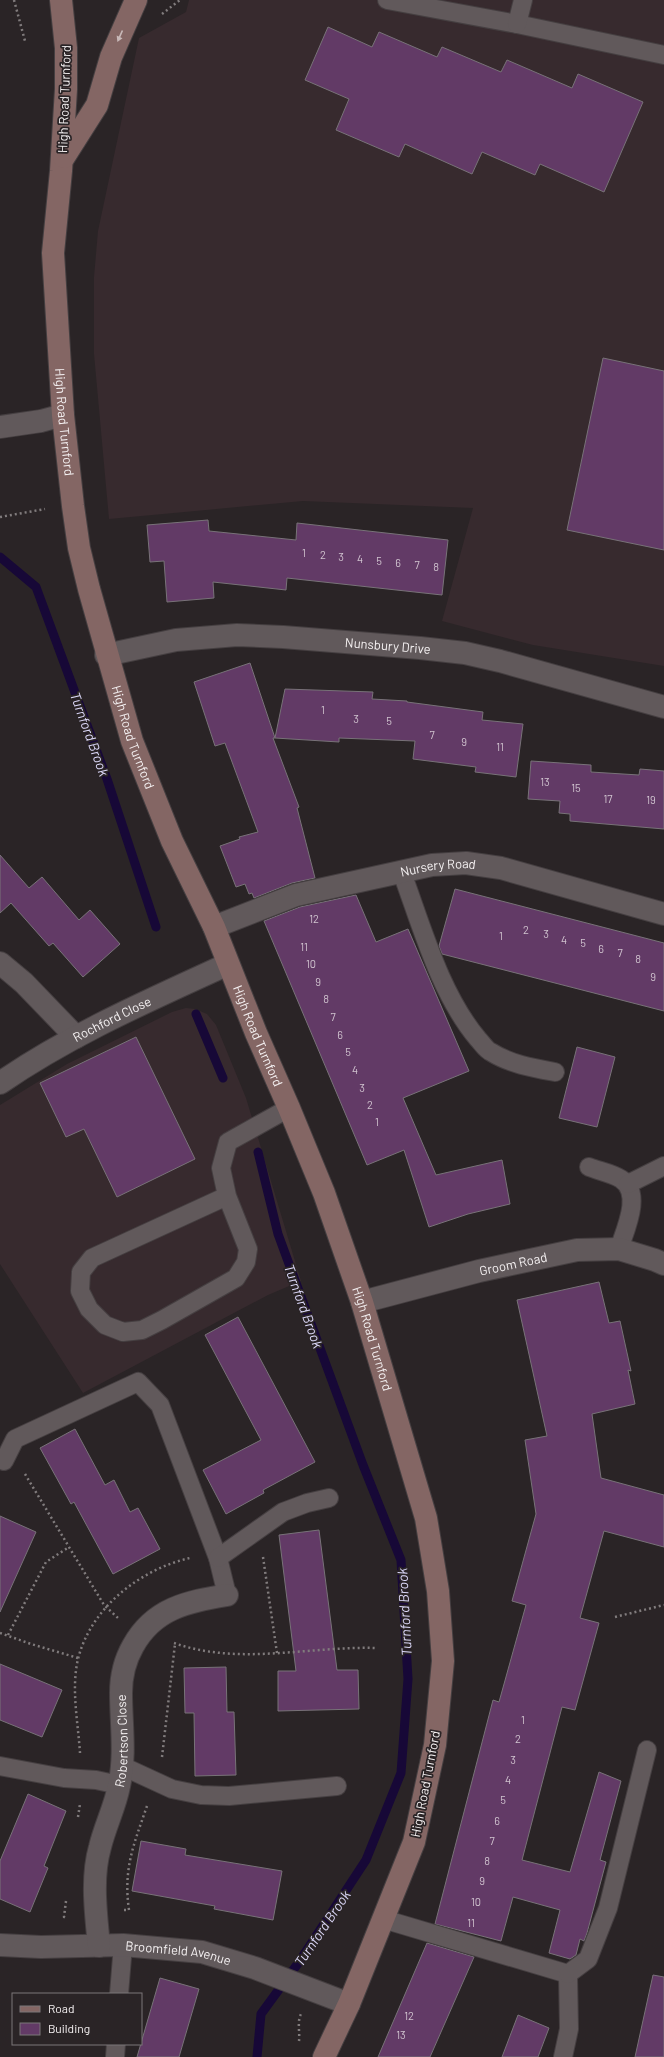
<svg xmlns="http://www.w3.org/2000/svg" width="664" height="2057" viewBox="0 0 664 2057" font-family="Barlow,sans-serif">
	<rect width="100%" height="100%" fill="#2a2426"/>
	<g fill="#372a2e">
		<polygon points="189,0 664,0 664,666 533,645 442,621 473,508 303,501 109,519 94,354 94,277 98,231 139,38 186,12"/>
		<polygon points="186,1008 195,1009 207,1014 216,1025 246,1098 301,1281 268,1295 83,1393 0,1264 0,1105 67,1064 172,1012"/>
	</g>
	<g fill="none" stroke-linecap="round" stroke-linejoin="round">
		<g stroke="#170837" stroke-width="9">
			<polyline points="0,557 36,587 107,779 156,927"/>
			<polyline points="196,1014 223,1078"/>
			<polyline points="257,2057 261,2014 299,1962 366,1860 401,1773 408,1679 401,1560 363,1465 278,1234 258,1152"/>
		</g>
	</g>
	<g fill="#623a66" stroke="#787278">
		<polygon points="328,27 372,47 379,32 437,57 442,47 501,72 507,60 572,88 578,74 643,102 604,192 540,164 535,175 482,152 472,174 405,144 399,157 336,130 349,99 305,80"/>
		<polygon points="603,358 664,371 664,550 567,530"/>
		<polygon points="208,520 209,531 296,540 297,523 448,540 442,595 287,578 286,590 213,582 214,598 167,602 164,561 150,562 147,525"/>
		<polygon points="250,663 275,738 273,738 299,807 297,808 315,878 292,883 254,898 252,893 249,894 245,884 236,887 220,846 240,839 239,837 258,832 225,743 215,746 194,682"/>
		<polygon points="285,689 373,692 372,699 407,701 407,702 483,712 482,720 523,724 516,777 475,772 476,767 413,759 415,741 339,738 339,742 275,738"/>
		<polygon points="531,761 591,765 591,772 639,775 640,769 664,771 664,829 570,821 570,814 559,813 560,801 528,799"/>
		<polygon points="0,855 29,888 42,877 79,920 90,910 120,944 83,977 53,943 49,946 11,903 0,913"/>
		<polygon points="455,889 664,943 664,1011 442,954 439,946"/>
		<polygon points="356,895 376,942 408,929 469,1071 403,1098 436,1175 502,1160 510,1204 468,1214 429,1227 404,1150 367,1165 264,921 300,907"/>
		<polygon points="136,1037 195,1159 117,1197 84,1129 66,1137 40,1083"/>
		<polygon points="577,1047 615,1057 597,1127 559,1118"/>
		<polygon points="599,1282 609,1323 620,1321 631,1371 628,1370 635,1404 592,1414 601,1478 664,1495 664,1547 604,1531 580,1618 599,1623 575,1710 562,1707 522,1860 570,1872 599,1772 621,1781 600,1860 606,1862 587,1933 584,1941 580,1939 576,1955 570,1959 549,1953 560,1910 513,1897 501,1941 435,1924 493,1700 499,1702 526,1605 512,1601 536,1514 525,1440 547,1436 517,1300"/>
		<polygon points="238,1317 315,1462 263,1490 264,1493 226,1514 203,1470 261,1440 205,1335"/>
		<polygon points="75,1429 105,1485 114,1480 130,1512 138,1508 160,1549 113,1574 74,1502 71,1504 40,1448"/>
		<polygon points="0,1516 36,1532 0,1612"/>
		<polygon points="319,1530 337,1670 358,1670 359,1709 278,1711 278,1671 296,1671 279,1535"/>
		<polygon points="0,1664 62,1690 42,1737 0,1720"/>
		<polygon points="226,1667 227,1712 234,1712 236,1775 195,1776 194,1713 185,1713 184,1668"/>
		<polygon points="28,1794 66,1811 44,1866 48,1868 30,1912 0,1899 0,1861"/>
		<polygon points="141,1841 186,1849 185,1855 282,1871 273,1920 214,1909 215,1906 132,1891"/>
		<polygon points="427,1943 474,1957 430,2057 378,2057"/>
		<polygon points="653,1975 664,1977 664,2057 635,2057"/>
		<polygon points="160,1978 199,1989 179,2057 137,2057"/>
		<polygon points="518,2015 549,2028 538,2057 502,2057"/>
	</g>
	<g fill="none" stroke-linecap="round" stroke-linejoin="round">
		<defs>
			<g id="service">
				<polyline points="387,0 517,24 664,55"/>
				<polyline points="517,24 523,0"/>
				<path d="M402 873C422 927 440 994 478 1039 482 1043 486 1050 491 1052 510 1064 533 1068 555 1072"/>
				<path d="M589 1167C599 1171 612 1173 621 1179 643 1193 625 1230 619 1249"/>
				<polyline points="628,1184 664,1166"/>
				<polyline points="227,1196 92,1258 81,1272 80,1291 89,1309 105,1325 123,1332 142,1330 162,1320 236,1278 246,1262 248,1249 227,1196 221,1168 228,1142 289,1108"/>
				<polyline points="4,1461 15,1439 138,1382 160,1405 218,1558 227,1595"/>
				<polyline points="218,1558 283,1512 307,1503 329,1498"/>
				<polyline points="0,1766 64,1778 96,1780 119,1785"/>
				<polyline points="122,1766 172,1789 201,1795 229,1796 337,1786"/>
				<polyline points="383,1919 568,1974 569,2029 563,2057"/>
				<polyline points="568,1974 588,1959 608,1908 647,1750"/>
				<polyline points="119,1994 123,1945"/>
				<polyline points="115,2057 116,2044"/>
			</g>
			<g id="minor">
				<polyline points="0,427 41,421 63,415"/>
				<path id="s1" d="M106 655 176 640 237 635 283 637 420 648 465 653 500 661 664 707"/>
				<path id="s2" d="M214 927 296 895 432 865 466 863 501 868 664 914"/>
				<polyline points="0,963 24,983 76,1037"/>
				<path id="s3" d="M0 1083C71 1034 150 1000 228 964"/>
				<path id="s4" d="M362 1302 479 1271 577 1250 619 1249 655 1260 664 1264"/>
				<path id="s5" d="M0 1945 41 1947 123 1945 202 1952 255 1968 349 2004"/>
				<path id="s6" d="M99 1946C96 1914 91 1878 100 1847 105 1826 115 1807 119 1786 126 1755 121 1724 121 1693 121 1677 125 1660 133 1646 154 1608 187 1602 227 1595"/>
			</g>
			<g id="secondary">
				<path id="s7" d="M61 0 66 48V89L61 171 53 253 63 415 73 506 79 548 89 589 132 741 172 841 214 927 256 1033 289 1108 324 1193 362 1302 426 1518 438 1591 443 1661 435 1745 414 1842 349 2004 324 2057"/>
				<polyline points="64,157 97,105 111,57 136,0"/>
			</g>
		</defs>
		<use href="#service" stroke="#453f41" stroke-width="20"/>
		<use href="#minor" stroke="#453f41" stroke-width="24"/>
		<use href="#secondary" stroke="#453f41" stroke-width="24"/>
		<g stroke="#817c7d" stroke-width="2.5" stroke-dasharray="2 3" stroke-linecap="butt">
			<polyline points="14,0 25,41"/>
			<polyline points="162,14 180,0"/>
			<polyline points="0,517 45,509"/>
			<polyline points="25,1474 104,1605 118,1618"/>
			<polyline points="263,1557 277,1653"/>
			<polyline points="615,1617 664,1605"/>
			<polyline points="0,1633 31,1644 78,1658"/>
			<polyline points="8,1635 46,1562 69,1547"/>
			<path d="M174 1643C239 1666 309 1646 376 1648"/>
			<path d="M80 1753C78 1722 71 1689 78 1659 91 1607 141 1569 190 1558"/>
			<polyline points="162,1757 175,1644"/>
			<polyline points="78,1817 80,1804"/>
			<polyline points="66,1901 64,1917 67,1917"/>
			<path d="M124 1910H129C123 1868 134 1844 147 1806"/>
			<path d="M299 2041C300 2033 297 2021 301 2014"/>
		</g>
		<use href="#service" stroke="#61595b" stroke-width="18"/>
		<use href="#minor" stroke="#61595b" stroke-width="22"/>
		<use href="#secondary" stroke="#846664" stroke-width="22"/>
	</g>
	<defs><path id="oneway-solid" d="M-6-.8H1V-3.2L6.5 0L1 3.2V.8H-6Z"/></defs>
	<use fill="#c8b9b9" href="#oneway-solid" transform="translate(120 36) rotate(114)"/>
	<g text-anchor="middle" dominant-baseline="central" stroke-width="3.5" stroke-linejoin="round" paint-order="stroke">
		<g font-size="11" fill="#d0c3cf">
			<text x="304" y="552">1</text>
			<text x="323" y="554">2</text>
			<text x="341" y="556">3</text>
			<text x="360" y="558">4</text>
			<text x="379" y="560">5</text>
			<text x="398" y="562">6</text>
			<text x="417" y="564">7</text>
			<text x="436" y="566">8</text>
			<text x="323" y="709">1</text>
			<text x="356" y="718">3</text>
			<text x="389" y="720">5</text>
			<text x="432" y="734">7</text>
			<text x="464" y="741">9</text>
			<text x="500" y="746">11</text>
			<text x="545" y="781">13</text>
			<text x="576" y="787">15</text>
			<text x="608" y="798">17</text>
			<text x="651" y="799">19</text>
			<text x="314" y="918">12</text>
			<text x="526" y="929">2</text>
			<text x="546" y="933">3</text>
			<text x="501" y="935">1</text>
			<text x="564" y="939">4</text>
			<text x="583" y="942">5</text>
			<text x="304" y="946">11</text>
			<text x="601" y="948">6</text>
			<text x="620" y="952">7</text>
			<text x="638" y="958">8</text>
			<text x="311" y="963">10</text>
			<text x="653" y="976">9</text>
			<text x="318" y="981">9</text>
			<text x="326" y="998">8</text>
			<text x="333" y="1016">7</text>
			<text x="340" y="1034">6</text>
			<text x="348" y="1051">5</text>
			<text x="355" y="1069">4</text>
			<text x="362" y="1087">3</text>
			<text x="370" y="1104">2</text>
			<text x="377" y="1121">1</text>
			<text x="523" y="1719">1</text>
			<text x="518" y="1738">2</text>
			<text x="513" y="1759">3</text>
			<text x="508" y="1779">4</text>
			<text x="503" y="1799">5</text>
			<text x="497" y="1820">6</text>
			<text x="492" y="1840">7</text>
			<text x="487" y="1860">8</text>
			<text x="482" y="1880">9</text>
			<text x="476" y="1901">10</text>
			<text x="471" y="1922">11</text>
			<text x="409" y="2015">12</text>
			<text x="401" y="2034">13</text>
		</g>
		<g font-size="13" fill="#f5f1f2" stroke="#2a2426">
			<text transform="translate(64 99) rotate(-88)">High Road Turnford</text>
			<text stroke="none"><textPath href="#s7" startOffset="423">High Road Turnford</textPath></text>
			<text stroke="none"><textPath href="#s1" startOffset="284">Nunsbury Drive</textPath></text>
			<text stroke="none"><textPath href="#s7" startOffset="747">High Road Turnford</textPath></text>
			<text stroke="none"><textPath href="#s2" startOffset="233">Nursery Road</textPath></text>
			<text stroke="none"><textPath href="#s3" startOffset="129">Rochford Close</textPath></text>
			<text stroke="none"><textPath href="#s7" startOffset="1071">High Road Turnford</textPath></text>
			<text stroke="none"><textPath href="#s4" startOffset="156">Groom Road</textPath></text>
			<text stroke="none"><textPath href="#s7" startOffset="1395">High Road Turnford</textPath></text>
			<text stroke="none"><textPath href="#s6" startOffset="209">Robertson Close</textPath></text>
			<text transform="translate(425 1784) rotate(-79)">High Road Turnford</text>
			<text stroke="none"><textPath href="#s5" startOffset="179">Broomfield Avenue</textPath></text>
		</g>
		<g font-size="14" font-style="italic" fill="#dcd8f9" stroke="#2a2426">
			<text transform="translate(90 734) rotate(70)">Turnford Brook</text>
			<text transform="translate(304 1306) rotate(70)">Turnford Brook</text>
			<text transform="translate(404 1612) rotate(-93)">Turnford Brook</text>
			<text transform="translate(322 1928) rotate(-56)">Turnford Brook</text>
		</g>
	</g>
	<rect x="12" y="1993" width="130" height="52" fill="#2a2426" stroke="#7b7678"/>
	<rect x="20" y="2006" width="20" height="6" fill="#846664" stroke="#7b7678"/>
	<text x="48" y="2013" font-size="12" fill="#f5f1f2">Road</text>
	<rect x="20" y="2023" width="20" height="12" fill="#623a66" stroke="#7b7678"/>
	<text x="48" y="2033" font-size="12" fill="#f5f1f2">Building</text>
</svg>
